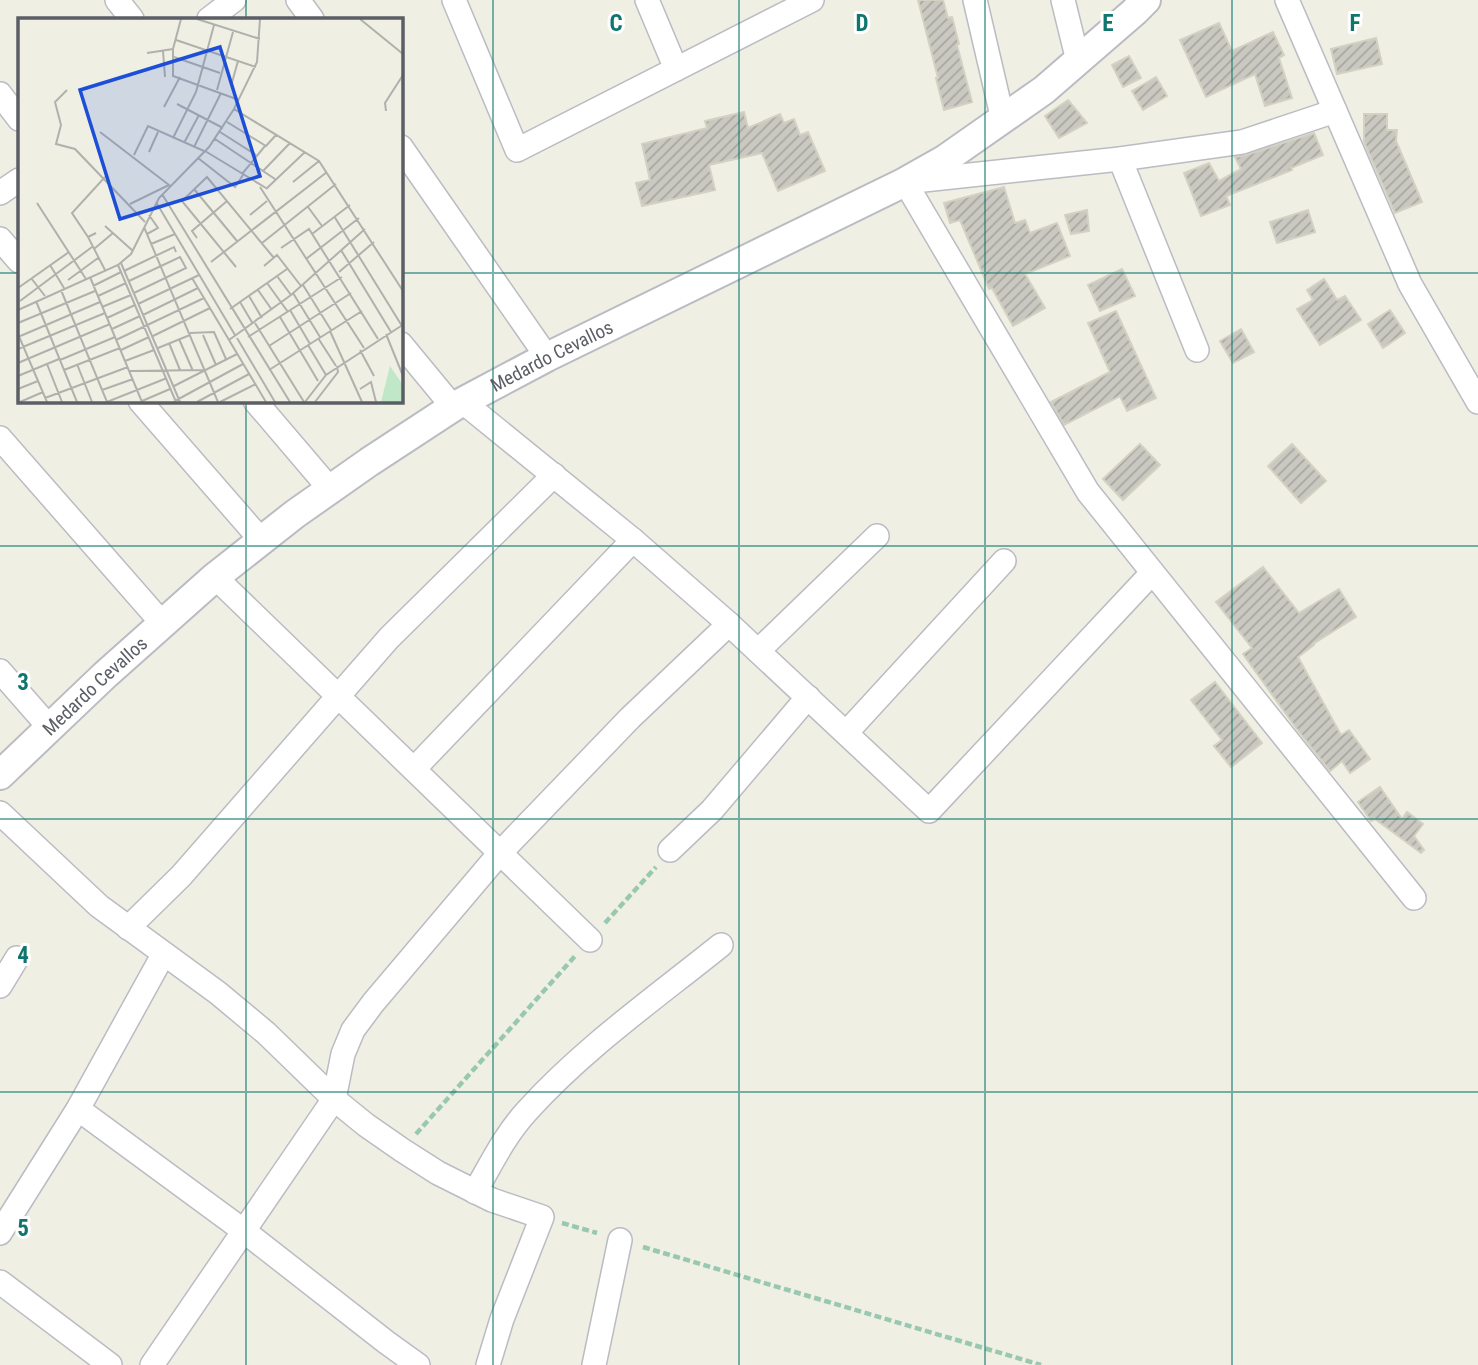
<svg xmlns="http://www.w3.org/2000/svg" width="1478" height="1365" viewBox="0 0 1478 1365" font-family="'Roboto Condensed',sans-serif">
	<defs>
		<pattern id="building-hatch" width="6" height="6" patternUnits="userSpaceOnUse" patternTransform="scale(1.75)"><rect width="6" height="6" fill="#cac9c1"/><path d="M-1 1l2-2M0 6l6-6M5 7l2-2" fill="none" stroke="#a7a6a0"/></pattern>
	</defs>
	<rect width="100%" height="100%" fill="#efefe4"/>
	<g fill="url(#building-hatch)" stroke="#d3d2c2" stroke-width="2">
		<polygon points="918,0 943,0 948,18 952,17 959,44 957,45 972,102 944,110 936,78 938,78"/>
		<polygon points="1219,23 1232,51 1273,32 1284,55 1279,58 1292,98 1265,106 1255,74 1206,97 1180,40"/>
		<polygon points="1376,38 1382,64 1337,74 1331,49"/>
		<polygon points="1129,56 1141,78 1123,87 1112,65"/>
		<polygon points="1156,77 1167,96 1143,110 1132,91"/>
		<polygon points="1068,100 1087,123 1059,138 1045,116"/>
		<polygon points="744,112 748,128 780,114 784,123 794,119 800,135 808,132 825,171 778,191 762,153 709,165 715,190 642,206 636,183 650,180 642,144 707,128 705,121"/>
		<polygon points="1364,114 1387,114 1387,130 1397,130 1396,141 1422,202 1395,213 1364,142"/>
		<polygon points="1314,133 1323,155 1291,168 1292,170 1226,196 1230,205 1201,216 1184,173 1209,163 1219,181 1241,169 1235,157 1246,155"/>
		<polygon points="1004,187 1015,223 1025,220 1030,233 1057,223 1070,256 1025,274 1045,308 1013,326 992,288 989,289 960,220 950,223 944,203"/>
		<polygon points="1087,210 1089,231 1071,234 1065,215"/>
		<polygon points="1308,210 1315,232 1277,243 1270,222"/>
		<polygon points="1122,269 1135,296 1100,311 1088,285"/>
		<polygon points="1324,279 1337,300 1345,296 1361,320 1320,345 1297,309 1313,300 1307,290"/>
		<polygon points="1390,310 1405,333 1383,348 1368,324"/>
		<polygon points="1116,311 1156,398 1127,411 1120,396 1064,425 1051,402 1110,372 1088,323"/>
		<polygon points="1241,329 1254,352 1233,363 1220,341"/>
		<polygon points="1140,444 1160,465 1123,500 1103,479"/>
		<polygon points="1292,444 1326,481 1301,503 1268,466"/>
		<polygon points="1263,567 1299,613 1339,589 1356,617 1313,644 1314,645 1298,657 1341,735 1349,730 1370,759 1350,773 1342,761 1330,771 1296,728 1243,654 1252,648 1216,602"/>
		<polygon points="1215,682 1262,743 1231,767 1214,746 1222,740 1191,700"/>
		<polygon points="1380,787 1402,819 1407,812 1423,824 1414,836 1424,850 1421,853 1375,819 1371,821 1358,802"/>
	</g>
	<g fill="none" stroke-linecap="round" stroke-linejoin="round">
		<defs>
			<g id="minor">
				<polyline points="117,0 132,19"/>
				<polyline points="298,0 312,19"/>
				<polyline points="454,0 517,150 812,0"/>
				<polyline points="647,0 676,69"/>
				<polyline points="975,0 1003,120"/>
				<polyline points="1063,0 1078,61"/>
				<polyline points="1287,0 1410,284 1478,402"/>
				<polyline points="209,19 234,0"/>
				<polyline points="0,94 19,119"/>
				<polyline points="1335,111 1242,142 1120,159 905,182 1088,492 1414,898"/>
				<polyline points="401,147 547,357"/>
				<polyline points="1120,159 1197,350"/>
				<polyline points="0,193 19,180"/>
				<polyline points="0,239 19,261"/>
				<polyline points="401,344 453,407"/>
				<polyline points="140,401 261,540"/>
				<polyline points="255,401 330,489"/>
				<polyline points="463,402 633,540 729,624 929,811 1152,573"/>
				<polyline points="0,438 162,623"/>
				<polyline points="215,577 590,940"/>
				<polyline points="758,651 877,536"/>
				<polyline points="0,671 49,727"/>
				<polyline points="846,733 1004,561"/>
				<polyline points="414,769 633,540"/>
				<polyline points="0,813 99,906 218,993 266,1033 334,1099 366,1125 402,1150 438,1173 492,1200 542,1217 502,1319 488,1365"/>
				<polyline points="670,850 712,810 808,697"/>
				<polyline points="128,928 181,876 389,638 554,475"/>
				<polyline points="0,986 17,958"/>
				<polyline points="78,1109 244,1231 386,1342 418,1365"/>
				<path d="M475 1192C491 1164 505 1135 527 1111 584 1048 655 998 721 945"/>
				<polyline points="0,1233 78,1109 163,955"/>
				<polyline points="0,1282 110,1365"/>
				<polyline points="152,1365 334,1099 343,1054 353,1030 373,1003 500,853 630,718 729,624"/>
				<polyline points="594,1365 620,1240"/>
			</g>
			<g id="tertiary">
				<path id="s1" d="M0 775 105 675 215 577 295 514 369 462 453 407 547 357 905 182 944 160 1044 90 1134 12 1146 0"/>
			</g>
		</defs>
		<use href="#minor" stroke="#bbbcc3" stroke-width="26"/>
		<use href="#tertiary" stroke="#bbbcc3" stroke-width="32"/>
		<g stroke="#99c8b0" stroke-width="4.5" stroke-dasharray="7 3.5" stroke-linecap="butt">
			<polyline points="605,923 656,867"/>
			<polyline points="416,1134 576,955"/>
			<polyline points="562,1223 597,1233"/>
			<polyline points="643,1247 1041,1365"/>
		</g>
		<use href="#minor" stroke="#fff" stroke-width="23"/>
		<use href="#tertiary" stroke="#fff" stroke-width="28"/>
	</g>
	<path fill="none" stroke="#0f766e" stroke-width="2" stroke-opacity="0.55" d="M246 0V19M493 0V1365M739 0V1365M985 0V1365M1232 0V1365M0 273H19M401 273H1478M246 401V1365M0 546H1478M0 819H1478M0 1092H1478"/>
	<g text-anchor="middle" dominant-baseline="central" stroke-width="6" stroke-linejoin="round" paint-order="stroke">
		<g font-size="19" fill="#5c5e65" stroke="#fff">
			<text stroke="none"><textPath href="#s1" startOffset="696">Medardo Cevallos</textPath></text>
			<text stroke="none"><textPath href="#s1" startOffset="130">Medardo Cevallos</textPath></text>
		</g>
	</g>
	<g transform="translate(18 18)">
		<rect width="385" height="385" fill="#efefe4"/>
		<path d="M372 348 385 367V384H363Z" fill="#c0e7c8"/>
		<path fill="none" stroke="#b0b1ad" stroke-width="2" d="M163 1 155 31V58L221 82M179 1 242 21M342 1 385 36M158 22 238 49M145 33 147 59M129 35 155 31M156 39 202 55M213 68 220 43M49 72 37 84 43 107 38 126 57 131 127 204M199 72 215 14M159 86 205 110M146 89 162 59M216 91 301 143 385 273M368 93 367 85 385 57M209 104 248 128 258 117M82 114 151 167 112 186M202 114 238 137M155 120 178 74 196 7M197 121 257 161M166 125 181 97M176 129 203 75M187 133 248 170M131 134 140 114M116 137 130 108 186 133M180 140 217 169 225 157M245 153 272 125M224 156 247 128M275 164 301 143M242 169 346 330M176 171 219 223M248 171 287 134M144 176 272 384M138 184 217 317M19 185 68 261M290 189 304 208M232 197 249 183M316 198 384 308M87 208 115 233M126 209 200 384M78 215 70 219 87 252M129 216 140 210 131 197M294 216 332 187M70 219 54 195 87 159M179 220 174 213 209 183M244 225 318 166M133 226 157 216M263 230 291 211 360 321M76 231 95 215M323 232 373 314M288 241 341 200M193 244 309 154M103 245 162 384M32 247 46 270M100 247 158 384M246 248 259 237 283 268M218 249 164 183 189 159 256 240M106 253 156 229 158 234M321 254 356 224M259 258 273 277M72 259 124 384M13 260 27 278M174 260 248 384M50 262 80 240M111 263 162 239 168 250 116 275M249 265 270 294M285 267 313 312M75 268 103 254M0 270 51 234M43 272 89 384 149 360M240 272 254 292M275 275 302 319M80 278 108 265M231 278 244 300M2 283 74 229M18 283 59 384M222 284 235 306M120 286 181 257M84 289 113 277M212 291 269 251M0 292 100 247 113 236 141 180 191 129 216 91 239 44 242 1M272 292 292 326M125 297 180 270M262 299 300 363M89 300 117 287M0 305 77 273M237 305 286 384M94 311 122 298M312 313 344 384M172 315 196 314 208 341M0 316 29 384M368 316 385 358M185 317 198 347M135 318 192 290M0 319 82 284M230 319 324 259M219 320 257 384M300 320 318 348M161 321 175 353M98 322 186 280M211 322 273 277 347 211M151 325 162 352M290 327 308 357M251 328 333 275M140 330 172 317M0 331 87 295M103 332 131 319M342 332 356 358M42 342 97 319M107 343 136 332M0 345 92 306M29 346 44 384M59 346 74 384M46 352 102 330M251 352 344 293M112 353 187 352M0 358 41 341M156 368 219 336M0 371 20 363M342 371 353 364 358 384M84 372 115 361M27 380 110 349M124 383 152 371M2 384 25 374M155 384 225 346M179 384 231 356M202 384 238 366M287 384 308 357 383 308M297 384 320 354 319 348"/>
		<path fill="#1d4ed8" fill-opacity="0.15" stroke="#1d4ed8" stroke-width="3.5" d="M202 29 242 158 102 201 62 72Z"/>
		<rect width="385" height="385" fill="none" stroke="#5c5e65" stroke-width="3.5"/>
	</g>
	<g font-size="23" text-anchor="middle" font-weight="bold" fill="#0f766e" stroke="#fff" stroke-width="6" stroke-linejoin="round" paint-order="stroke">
		<text x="616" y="31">C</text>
		<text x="862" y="31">D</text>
		<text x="1108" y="31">E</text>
		<text x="1355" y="31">F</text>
		<text x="23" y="690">3</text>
		<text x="23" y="963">4</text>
		<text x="23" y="1236">5</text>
	</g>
</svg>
